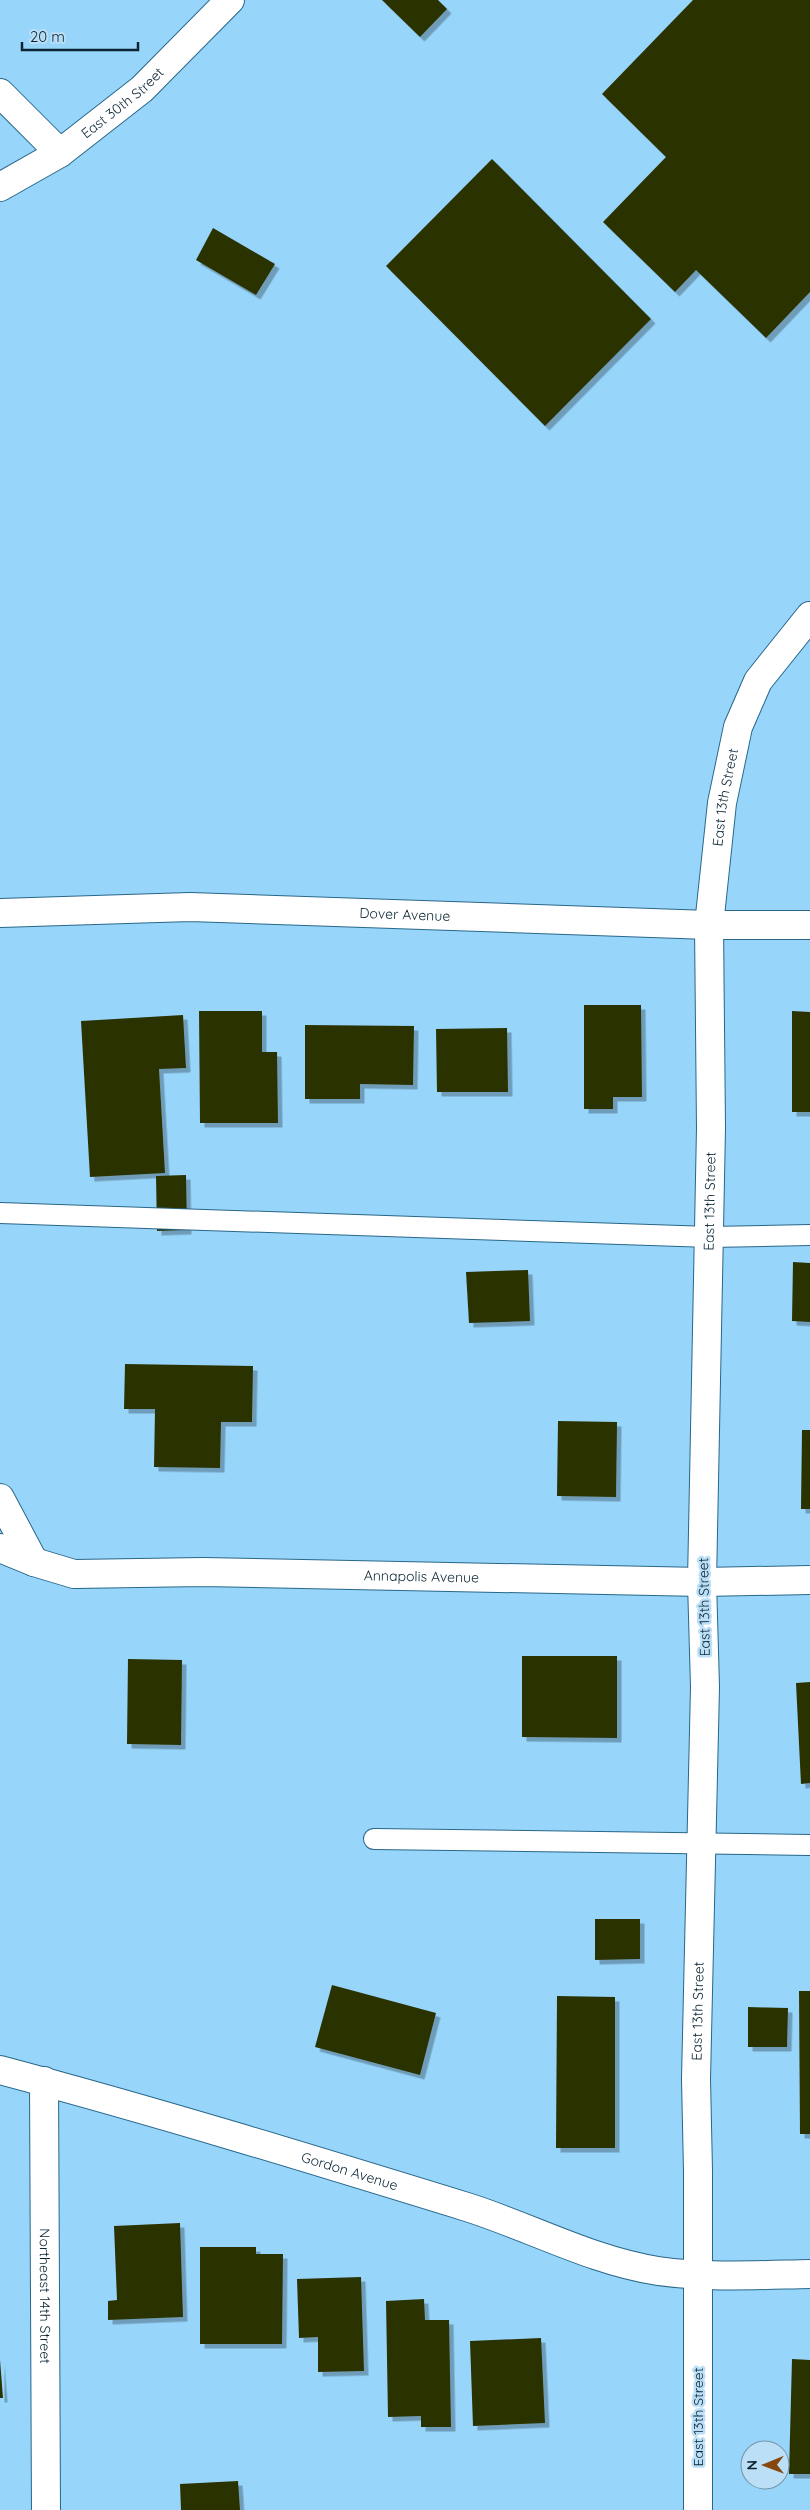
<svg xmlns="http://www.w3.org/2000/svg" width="810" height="2510" viewBox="0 0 810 2510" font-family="Quicksand,sans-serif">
	<defs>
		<filter id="shadow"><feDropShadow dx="4.5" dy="4.5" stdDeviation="0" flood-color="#0004"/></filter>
	</defs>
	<rect width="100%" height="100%" fill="#97d5fb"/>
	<g fill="#2c3202" filter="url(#shadow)">
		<polygon points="382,0 438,0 447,9 420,37"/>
		<polygon points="693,0 810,0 810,292 766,338 696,270 675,292 603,222 666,157 602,94"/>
		<polygon points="492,159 651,319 545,426 386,266"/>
		<polygon points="213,228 275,264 256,295 196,260"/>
		<polygon points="584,1005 641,1005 642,1097 613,1097 613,1109 584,1109"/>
		<polygon points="199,1011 262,1011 262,1052 277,1052 278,1123 200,1123"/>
		<polygon points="792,1011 810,1012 810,1112 792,1112"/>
		<polygon points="183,1015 186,1068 159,1069 165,1173 90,1177 81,1021"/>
		<polygon points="305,1025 414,1026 413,1085 360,1084 360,1099 305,1099"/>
		<polygon points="507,1028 508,1092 437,1092 436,1029"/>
		<polygon points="186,1175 187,1230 157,1231 156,1176"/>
		<polygon points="793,1262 810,1263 810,1322 792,1321"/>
		<polygon points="528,1270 530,1321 469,1323 466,1272"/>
		<polygon points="125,1364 253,1366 252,1422 221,1422 220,1468 154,1467 155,1409 124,1409"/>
		<polygon points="558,1421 617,1422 616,1497 557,1496"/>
		<polygon points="802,1430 810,1430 810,1509 801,1509"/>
		<polygon points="522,1656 617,1656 617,1738 522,1737"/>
		<polygon points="128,1659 182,1660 181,1745 127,1744"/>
		<polygon points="810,1682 810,1783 801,1784 796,1683"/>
		<polygon points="595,1919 640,1919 640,1959 595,1960"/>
		<polygon points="332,1985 436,2013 420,2075 315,2047"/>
		<polygon points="799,1991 810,1991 810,2134 800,2134"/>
		<polygon points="557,1996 615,1997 615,2148 556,2148"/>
		<polygon points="748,2007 788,2008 787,2047 748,2047"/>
		<polygon points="180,2223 183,2317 108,2320 108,2301 117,2300 114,2226"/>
		<polygon points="200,2247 256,2247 256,2254 283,2254 282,2344 200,2344"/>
		<polygon points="361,2277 364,2371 318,2372 318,2337 299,2338 297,2279"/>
		<polygon points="424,2299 425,2320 449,2320 451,2427 421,2427 421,2416 388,2417 386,2301"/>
		<polygon points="541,2338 545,2423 473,2426 470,2341"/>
		<polygon points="792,2359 810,2360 810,2474 789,2474"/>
		<polygon points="0,2360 3,2398 0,2398"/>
		<polygon points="238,2481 240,2510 181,2510 180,2484"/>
	</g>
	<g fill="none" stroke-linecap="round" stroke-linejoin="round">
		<defs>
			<g id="service">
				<polyline points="0,1213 710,1237 810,1235"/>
				<polyline points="374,1839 810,1845"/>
			</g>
			<g id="minor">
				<polyline points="0,93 60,153"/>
				<path id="s1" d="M0 187 60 153 142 89 230 0"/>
				<path id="s2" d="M0 913 190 907 709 925H810"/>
				<polyline points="0,1498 34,1562"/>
				<path id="s3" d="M0 1548 34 1562 74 1574 203 1572 702 1582 810 1580"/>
				<path id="s4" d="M44 2081 46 2510"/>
				<path id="s5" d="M698 2510V2171L696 2079 705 1687 702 1582 711 1128 709 925 722 803 738 727 758 681 810 616"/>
			</g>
			<g id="tertiary">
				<path id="s6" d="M0 2070C158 2112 314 2160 470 2208 532 2228 593 2261 658 2271 708 2278 760 2275 810 2274"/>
			</g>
		</defs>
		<use href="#service" stroke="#296789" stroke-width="22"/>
		<use href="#minor" stroke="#296789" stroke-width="30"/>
		<use href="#tertiary" stroke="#296789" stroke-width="30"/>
		<use href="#service" stroke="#fff" stroke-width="20"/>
		<use href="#minor" stroke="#fff" stroke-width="28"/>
		<use href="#tertiary" stroke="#fff" stroke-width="28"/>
	</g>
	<g text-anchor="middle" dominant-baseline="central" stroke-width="5" stroke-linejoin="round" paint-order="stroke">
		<g font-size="14" fill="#0a2433" stroke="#badff6">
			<text stroke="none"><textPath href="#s1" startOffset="149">East 30th Street</textPath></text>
			<text stroke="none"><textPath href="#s5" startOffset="1714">East 13th Street</textPath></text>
			<text stroke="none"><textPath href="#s2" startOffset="405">Dover Avenue</textPath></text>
			<text stroke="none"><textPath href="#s5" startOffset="1309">East 13th Street</textPath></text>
			<text stroke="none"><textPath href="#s3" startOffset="426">Annapolis Avenue</textPath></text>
			<text transform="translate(704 1607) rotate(-91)">East 13th Street</text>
			<text stroke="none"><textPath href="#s5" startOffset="499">East 13th Street</textPath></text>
			<text stroke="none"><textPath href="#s6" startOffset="364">Gordon Avenue</textPath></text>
			<text stroke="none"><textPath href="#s4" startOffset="215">Northeast 14th Street</textPath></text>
			<text transform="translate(698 2417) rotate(-90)">East 13th Street</text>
		</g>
	</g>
	<g transform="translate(765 2465) rotate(269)"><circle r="24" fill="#badff6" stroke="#7494a8"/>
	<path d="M0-4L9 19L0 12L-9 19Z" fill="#86470c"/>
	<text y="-8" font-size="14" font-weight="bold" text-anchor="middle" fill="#0a2433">N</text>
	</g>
	<path d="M22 42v8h116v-8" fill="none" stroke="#0a2433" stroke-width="2.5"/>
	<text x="30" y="42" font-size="15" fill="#0a2433" stroke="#badff6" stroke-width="4" paint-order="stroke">20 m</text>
</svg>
